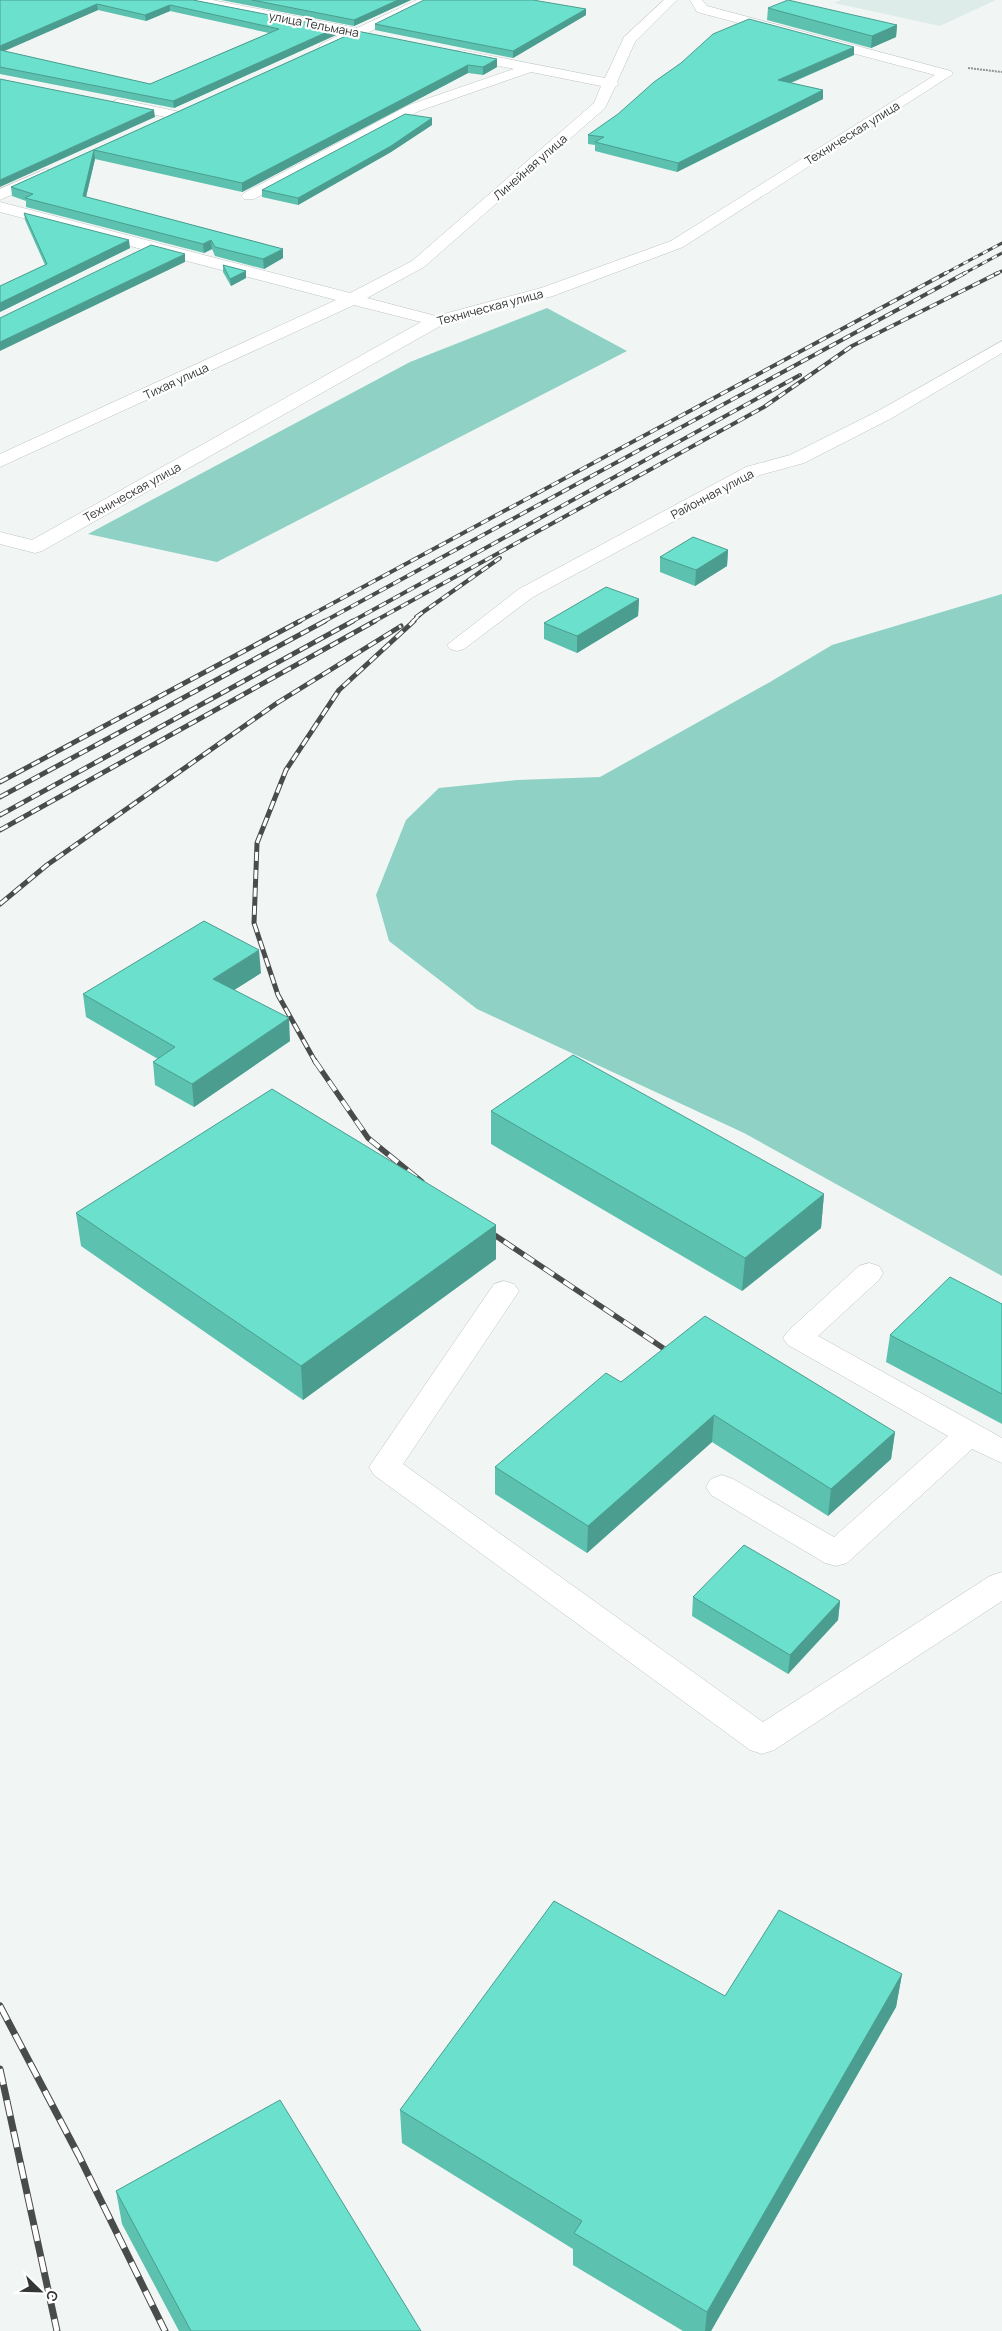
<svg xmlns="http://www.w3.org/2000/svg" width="1002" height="2331" viewBox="0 0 1002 2331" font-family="Manrope,sans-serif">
	<rect width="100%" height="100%" fill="#f1f6f5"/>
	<polygon fill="#deece9" points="841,0 996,0 940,26 834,3"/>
	<g fill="#8fd1c4">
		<polygon points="547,308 627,351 217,562 88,534 410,362"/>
		<polygon points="1002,594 1002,1276 744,1133 477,1009 389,941 376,895 406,820 439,788 517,780 600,777 770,682 832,645"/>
	</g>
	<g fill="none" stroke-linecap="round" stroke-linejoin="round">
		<defs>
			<g id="minor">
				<polygon points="186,0 212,0 357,28 417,0 433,0 369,32 368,36 360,36 326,51 321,50 319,47 321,44 344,33 192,4"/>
				<polygon points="664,0 677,0 635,42 617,82 619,84 615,87 605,108 424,267 367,298 436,316 541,288 671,241 935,75 697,12 690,0 702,0 707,6 951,71 953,74 683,247 553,296 442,325 42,551 35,553 0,544 0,532 32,540 421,322 354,305 0,467 0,454 336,300 0,212 0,202 350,293 412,261 594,103 601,86 531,72 419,111 254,199 244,199 241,196 244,193 409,105 514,69 456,57 454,54 456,51 461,50 605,78 624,37"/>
				<polygon points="118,99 180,112 182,115 175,119 113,106 111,103"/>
				<polygon points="46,169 51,171 54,174 51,177 0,200 0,189"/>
				<polygon points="1002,341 1002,353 890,419 804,463 760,475 533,597 464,649 457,651 450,649 447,645 519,589 746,467 790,455 878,411"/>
				<polygon points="869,1263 879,1266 883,1273 879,1280 818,1336 1002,1438 1002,1463 972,1449 847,1563 836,1566 825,1563 711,1495 706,1487 711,1479 722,1475 733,1479 834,1537 948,1436 788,1345 783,1338 788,1331 859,1266"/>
				<polygon points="504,1281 514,1284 519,1291 403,1464 763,1722 990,1576 1002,1572 1002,1601 774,1750 762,1754 750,1750 374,1475 369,1467 494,1284"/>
			</g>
		</defs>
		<use href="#minor" stroke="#bec3c2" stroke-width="1"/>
		<polyline stroke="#929695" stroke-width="2" stroke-dasharray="2 1" stroke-linecap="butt" points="968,68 1002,72"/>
		<use href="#minor" fill="#fff" fill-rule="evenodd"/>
		<defs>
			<g id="rail-far4">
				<polyline points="944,274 1002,243"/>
				<polyline points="963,274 1002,253"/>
				<polyline points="995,274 1002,271"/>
			</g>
			<g id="rail-far3">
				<polyline points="416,617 500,558"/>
				<polyline points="298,622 946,273"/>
				<polyline points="323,622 965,273"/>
				<polyline points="351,622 800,375"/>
				<polyline points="373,622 764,407 852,346 998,273"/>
				<polyline points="412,622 422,613"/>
			</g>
			<g id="rail-far2">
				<polyline points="0,782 300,621"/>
				<polyline points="0,797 325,621"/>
				<polyline points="0,815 353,621"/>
				<polyline points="0,830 375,621"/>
				<polyline points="0,904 47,865 277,703 401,626"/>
				<polyline points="316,1063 278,995 254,923 257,843 286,770 339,690 414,621"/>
			</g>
			<g id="rail-far1">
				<polyline points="315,1061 368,1138 422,1182"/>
				<polyline points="484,1228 675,1356"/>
			</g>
			<g id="rail">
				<polyline points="0,2006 79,2156 165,2331"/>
				<polyline points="0,2069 57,2331"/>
			</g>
		</defs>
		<use href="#rail-far4" stroke="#4a4c4c" stroke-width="3"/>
		<use href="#rail-far3" stroke="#4a4c4c" stroke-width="4"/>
		<use href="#rail-far2" stroke="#4a4c4c" stroke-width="5"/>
		<use href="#rail-far1" stroke="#4a4c4c" stroke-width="5.5"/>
		<use href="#rail" stroke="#4a4c4c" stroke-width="7"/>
		<use href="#rail-far4" stroke="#fff" stroke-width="2" stroke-dasharray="5.5" stroke-linecap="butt"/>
		<use href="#rail-far3" stroke="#fff" stroke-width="2.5" stroke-dasharray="8" stroke-linecap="butt"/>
		<use href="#rail-far2" stroke="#fff" stroke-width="3" stroke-dasharray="9" stroke-linecap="butt"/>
		<use href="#rail-far1" stroke="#fff" stroke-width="4" stroke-dasharray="12" stroke-linecap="butt"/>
		<use href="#rail" stroke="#fff" stroke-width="5" stroke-dasharray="16" stroke-linecap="butt"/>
	</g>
	<g fill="#5cc1af" fill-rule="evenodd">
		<path d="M0 0H193L336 28V35L174 108 0 74ZM98 10 146 21 170 11 269 33 150 84 3 51Z"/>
		<polygon points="221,0 411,0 354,26"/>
		<polygon points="768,8 897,25 896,37 871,48 767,20"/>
		<polygon points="586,15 513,58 375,30 375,24"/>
		<polygon points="357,31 497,67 483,75 468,73 242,192 95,159 86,197 283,249 283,258 264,269 215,256 212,249 204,253 26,207 26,201 12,196 11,187"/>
		<polygon points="854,55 791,83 823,90 823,99 677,172 595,151 595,145 588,144 588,135"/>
		<polygon points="432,125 391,152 298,205 262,197 262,190"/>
		<polygon points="24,213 130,248 0,312 0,286 45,265 25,220"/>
		<polygon points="223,265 246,271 246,278 231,286 223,272"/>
		<polygon points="728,550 727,566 695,586 660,572 660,557"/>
		<polygon points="639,599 638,616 577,653 544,639 544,623"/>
		<polygon points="261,973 234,990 290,1041 194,1107 155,1085 153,1062 158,1059 86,1017 83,994"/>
		<polygon points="491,1111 824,1194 821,1228 742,1291 491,1144"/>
		<polygon points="76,1213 496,1225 496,1259 303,1400 81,1246"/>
		<polygon points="1002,1304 1002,1424 886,1362 890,1335"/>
		<polygon points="621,1382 895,1432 891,1459 828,1516 712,1442 587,1553 495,1494 495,1467"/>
		<polygon points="693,1597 840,1601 838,1620 788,1674 692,1616"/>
		<polygon points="902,1974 896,2007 711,2331 683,2331 573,2265 573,2249 402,2143 400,2110 725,1996"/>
		<polygon points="116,2191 421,2331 179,2331 122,2224"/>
	</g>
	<g fill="#4b9d8f">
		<polygon points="398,0 411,0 354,26 354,20"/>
		<polygon points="97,4 98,10 0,53 0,46"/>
		<polygon points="170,5 170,11 146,21 145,15"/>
		<polygon points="586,9 586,15 513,58 513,51"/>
		<polygon points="897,25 896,37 871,48 872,36"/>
		<polygon points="336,28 336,35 174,108 173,101"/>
		<polygon points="854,47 854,55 778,88 778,80"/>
		<polygon points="497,59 497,67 483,75 483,67"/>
		<polygon points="468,65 468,73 242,192 242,183"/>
		<polygon points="823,90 823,99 677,172 678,163"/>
		<polygon points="154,110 155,117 0,187 0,180"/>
		<polygon points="432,118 432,125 391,152 298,205 298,198"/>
		<polygon points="94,150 95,159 84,205 83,196"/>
		<polygon points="129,240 130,248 0,312 0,303"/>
		<polygon points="211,240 212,249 204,253 203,244"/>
		<polygon points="283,249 283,258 264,269 263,259"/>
		<polygon points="185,254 185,262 0,351 0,342"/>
		<polygon points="246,271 246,278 231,286 230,279"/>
		<polygon points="728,550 727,566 695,586 696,570"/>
		<polygon points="639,599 638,616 577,653 577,636"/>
		<polygon points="259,950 261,973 215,1002 213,979"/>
		<polygon points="289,1018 290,1041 194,1107 192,1084"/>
		<polygon points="824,1194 821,1228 742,1291 745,1258"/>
		<polygon points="496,1225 496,1259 303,1400 301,1366"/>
		<polygon points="714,1415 712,1442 587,1553 588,1526"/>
		<polygon points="895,1432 891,1459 828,1516 831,1489"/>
		<polygon points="840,1601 838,1620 788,1674 790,1655"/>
		<polygon points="902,1974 896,2007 711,2331 705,2331 707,2312"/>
	</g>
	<g fill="#6be0cc" stroke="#4b9d8f">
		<polygon points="0,0 193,0 336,28 173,101 0,67 0,50 150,84 279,29 170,5 145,15 97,4 0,46"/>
		<polygon points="252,0 398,0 354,20"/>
		<polygon points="424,0 533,0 586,9 513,51 375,24"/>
		<polygon points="788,0 897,25 872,36 768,8"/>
		<polygon points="749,19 854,47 778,80 823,90 678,163 595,142 604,137 588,135 618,114 654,82 681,63 713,34"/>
		<polygon points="357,31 497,59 483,67 468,65 242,183 94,150 83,196 283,249 263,259 215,247 211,240 203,244 25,198 33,194 11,187"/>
		<polygon points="0,79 154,110 0,180"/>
		<polygon points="405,114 432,118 391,146 298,198 262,190"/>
		<polygon points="24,213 129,240 0,303 0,286 47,264"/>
		<polygon points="151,245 185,254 0,342 0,318"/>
		<polygon points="223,265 246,271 230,279"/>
		<polygon points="693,537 728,550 696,570 660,557"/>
		<polygon points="606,587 639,599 577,636 544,623"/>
		<polygon points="204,921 259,950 213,979 289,1018 192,1084 153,1062 175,1047 83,994"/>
		<polygon points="573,1055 824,1194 745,1258 491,1111"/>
		<polygon points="272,1089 496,1225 301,1366 76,1213"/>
		<polygon points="950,1277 1002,1304 1002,1394 890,1335"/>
		<polygon points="705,1316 895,1432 831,1489 714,1415 588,1526 495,1467 606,1373 621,1382"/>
		<polygon points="744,1545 840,1601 790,1655 693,1597"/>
		<polygon points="554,1901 725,1996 779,1910 902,1974 707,2312 574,2233 582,2221 400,2110"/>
		<polygon points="280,2100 421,2331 191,2331 116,2191"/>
	</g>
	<g text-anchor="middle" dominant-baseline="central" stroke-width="4.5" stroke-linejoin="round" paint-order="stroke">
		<g font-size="12" fill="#343636" stroke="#fff">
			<text transform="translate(314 24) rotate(11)">улица Тельмана</text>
			<text transform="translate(852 133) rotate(-32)">Техническая улица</text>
			<text transform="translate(530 167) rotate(-41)">Линейная улица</text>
			<text transform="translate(490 307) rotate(-15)">Техническая улица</text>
			<text transform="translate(176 381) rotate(-25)">Тихая улица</text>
			<text transform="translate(132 492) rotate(-29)">Техническая улица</text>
			<text transform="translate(712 494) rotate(-28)">Районная улица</text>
		</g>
	</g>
	<g transform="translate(40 2291) rotate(113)" stroke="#ffffff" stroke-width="4" paint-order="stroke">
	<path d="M0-4L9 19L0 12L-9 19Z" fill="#343636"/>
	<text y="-8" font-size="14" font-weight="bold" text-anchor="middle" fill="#343636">С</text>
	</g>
</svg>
